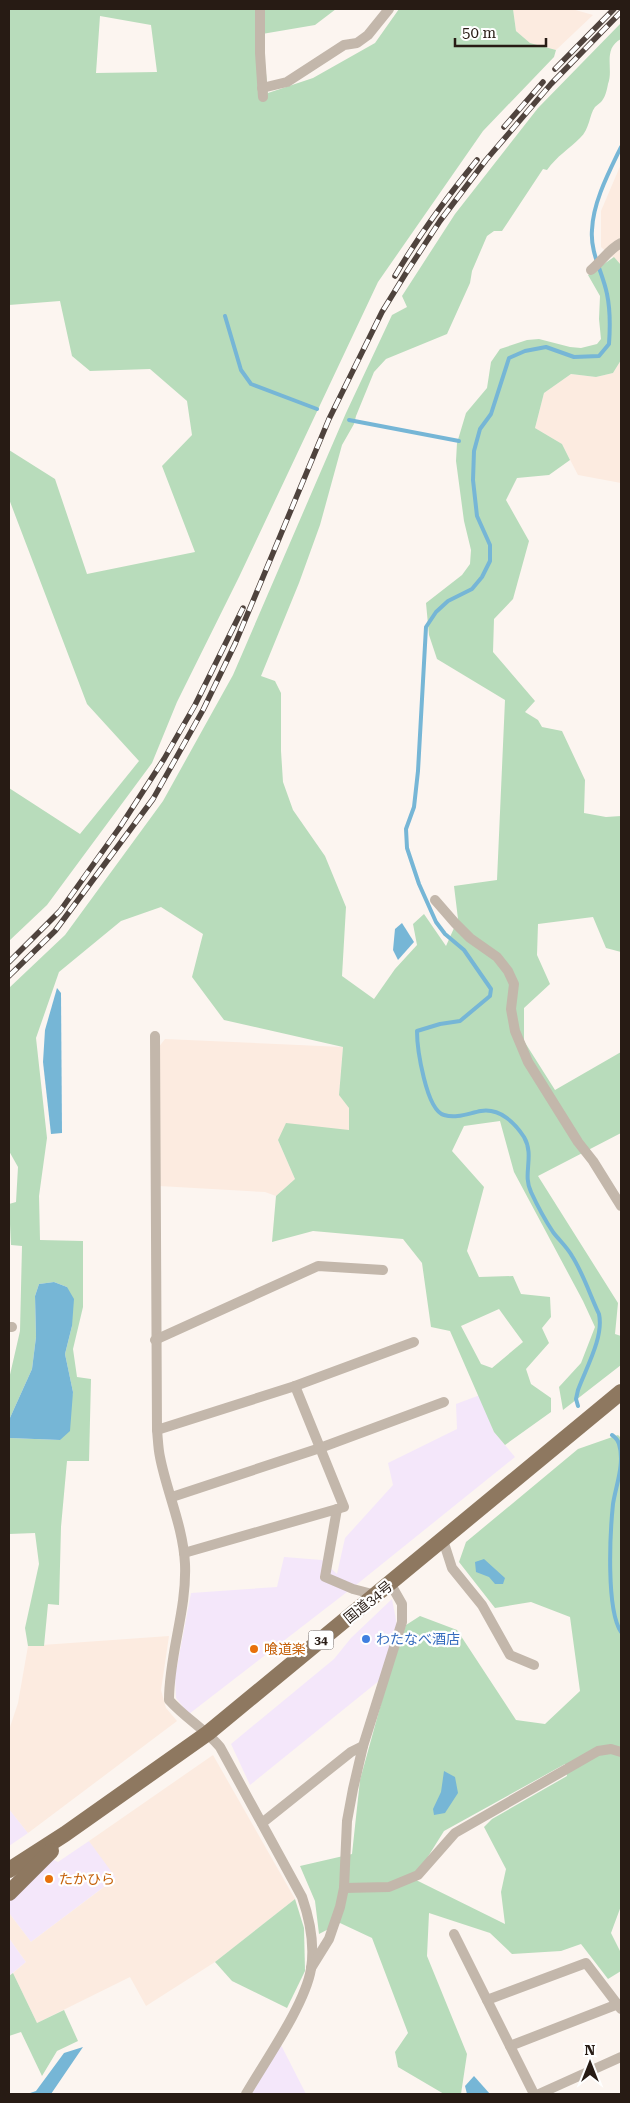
<svg xmlns="http://www.w3.org/2000/svg" width="630" height="2103" viewBox="0 0 630 2103" font-family="'Roboto Serif','Noto Sans JP',serif">
	<rect width="100%" height="100%" fill="#fcf5f0"/>
	<g fill="#f4e7fa">
		<polygon points="480,1395 494,1432 515,1457 356,1585 189,1714 176,1698 175,1677 191,1593 277,1587 284,1557 322,1560 337,1574 345,1538 393,1485 388,1463 457,1429 456,1404"/>
		<polygon points="392,1599 397,1625 380,1680 250,1785 231,1744 334,1659 351,1638"/>
		<polygon points="9,1809 28,1833 9,1846"/>
		<polygon points="89,1841 117,1877 31,1942 9,1913 9,1899 52,1859 58,1862"/>
		<polygon points="9,1938 26,1962 9,1976"/>
		<polygon points="280,2043 306,2094 252,2094"/>
	</g>
	<g fill="#fcebe0">
		<polygon points="513,9 572,9 593,15 556,50 530,43 516,31"/>
		<polygon points="621,164 621,265 601,247 601,211"/>
		<polygon points="621,360 621,483 578,475 562,444 535,428 544,393 571,374 596,377 613,373"/>
		<polygon points="165,1039 343,1047 339,1094 349,1108 349,1131 278,1140 295,1179 276,1196 265,1192 159,1186 158,1048"/>
		<polygon points="169,1636 161,1690 166,1708 177,1721 28,1833 9,1809 9,1730 18,1703 28,1646"/>
		<polygon points="213,1755 295,1899 215,1962 146,2006 130,1977 37,2023 13,1973 26,1962 9,1938 9,1913 31,1942 116,1878 89,1841"/>
	</g>
	<g fill="#b8dcbb" fill-rule="evenodd">
		<path d="M9 9H336L315 25 262 34 268 93 313 78 375 43 399 9H513L516 31 530 43 556 50 554 57 483 131 378 282 239 577 177 702 152 763 47 905 9 941V788L80 834 139 761 87 704 9 499V450L55 479 87 574 195 552 162 466 192 435 187 401 150 369 90 371 72 356 60 301 9 305ZM100 16 151 25 157 72 96 73Z"/>
		<path d="M621 23V39C602 49 614 69 608 84 607 90 605 98 601 102 599 104 597 105 595 107 589 115 590 129 580 138 569 149 557 156 547 170L543 169 502 231H494L487 236 472 271 470 283 447 334 386 359 374 372 356 416 354 424 342 445 320 525 299 583 261 676 275 681 281 693V751L283 782 293 810 325 856 346 907 342 976 374 999 395 969 417 945 413 924 424 914 446 946 458 919 454 886 497 880 505 700 437 659 429 635 426 603 462 575 470 564 471 550 464 521 456 461 457 443 466 413 487 388 491 362 500 349 527 340 539 339 570 347 581 348 597 344 601 339 599 319 600 296 588 275 614 257 621 265V360L613 373 596 377 571 374 544 393 535 428 562 444 570 460 549 475 517 478 506 500 529 541 513 599 494 619 493 652 535 701 525 712 538 720 542 727 562 731 585 780 584 813 606 817 621 816V952L606 948 593 917 538 924 537 955 550 984 524 1008V1041L555 1090 621 1052V1133L538 1176 618 1303 615 1334 621 1336V1365L563 1410 559 1387 581 1363 595 1327 583 1301 514 1172 500 1121 464 1126 452 1151 484 1187 467 1251 479 1277 513 1276 521 1294 550 1297 551 1317 542 1328 549 1343 526 1369 531 1384 551 1398V1412L505 1445 494 1432 450 1331 431 1327 422 1263 403 1239 313 1231 272 1242 276 1196 295 1179 278 1140 286 1123 349 1130V1108L339 1095 343 1047 224 1020 192 977 203 934 161 907 121 921 59 972 36 1038 47 1138 39 1196 40 1240 83 1241V1307L73 1349 77 1377 91 1379 89 1461H67L61 1527 59 1605 48 1604 44 1646H28L25 1628 39 1564 35 1533 9 1534V1438L60 1440 73 1392 65 1354 72 1326 67 1287 54 1282 39 1284 35 1296 36 1337 32 1369 9 1420V1379L20 1331 22 1246 11 1245 9 1204 16 1202 18 1167 9 1151V988L65 935 163 801 233 675 346 413 392 315 407 307 402 296 455 214 538 108ZM499 1309 523 1342 492 1368 481 1364 461 1326Z"/>
		<path d="M618 1435 621 1438V1906L611 1933 621 1953V1971L608 1979 581 1944 561 1951 512 1954 490 1933 429 1913 427 1956 467 2054 461 2094H444L398 2067 395 2052 408 2033 372 1938 340 1923 319 1934 315 1901 300 1866 352 1854 360 1780 387 1682 406 1625 420 1616 457 1630 516 1720 545 1724 580 1691 570 1617 531 1602 495 1608 459 1562 466 1542 578 1449ZM565 1764 567 1776 492 1819 484 1827 506 1869 501 1892 505 1924 414 1879 444 1831Z"/>
		<polygon points="295,1899 304,1928 305,1971 287,2008 232,1981 215,1962"/>
		<polygon points="13,1973 37,2023 64,2010 78,2041 57,2051 42,2076 21,2032 9,2036 9,1976"/>
	</g>
	<g fill="#76b6d6">
		<polygon points="402,923 414,942 398,960 393,950 395,929"/>
		<polygon points="57,988 61,993 62,1133 51,1134 43,1062 45,1030"/>
		<polygon points="54,1282 67,1287 74,1299 72,1326 65,1354 73,1392 70,1431 60,1440 9,1438 9,1420 32,1369 36,1337 35,1296 39,1284"/>
		<polygon points="484,1559 505,1578 503,1584 495,1584 489,1577 476,1572 475,1562"/>
		<polygon points="444,1771 455,1777 458,1793 445,1813 434,1815 433,1809 441,1792"/>
		<polygon points="83,2047 51,2094 27,2094 36,2091 64,2053"/>
		<polygon points="474,2076 490,2094 467,2094 465,2086"/>
	</g>
	<g fill="none" stroke-linecap="round" stroke-linejoin="round">
		<g stroke="#76b6d6" stroke-width="4">
			<polyline points="225,316 241,370 251,384 317,409"/>
			<polyline points="349,420 459,441"/>
			<path d="M578 1406 576 1399 578 1390C586 1368 604 1337 599 1314 590 1295 583 1273 572 1256 567 1247 559 1240 553 1232 545 1220 537 1205 531 1192 522 1174 535 1156 524 1137 515 1123 500 1108 481 1111 469 1113 457 1119 444 1115 426 1110 417 1048 417 1031L440 1024 460 1021 490 996 491 989 464 950 445 934 436 922 419 884 407 848 406 829 414 807 418 771 426 627 436 612 448 601 472 589 482 577 490 561V545L477 516 473 480 474 451 480 429 491 414 509 358 525 351 546 347 574 357 599 356 609 344C610 330 610 308 607 294 603 273 590 253 592 230 593 202 609 172 621 147"/>
			<path d="M612 1435C615 1437 618 1440 619 1444 625 1463 616 1485 613 1504 610 1533 606 1609 621 1632"/>
		</g>
		<g stroke="#c3b7ab" stroke-width="10">
			<polyline points="260,9 260,53 263,97"/>
			<polyline points="262,88 287,82 344,45 357,43 368,35 389,9"/>
			<path d="M591 270C602 261 609 249 621 243"/>
			<polyline points="435,900 455,923 470,938 497,957 508,971 514,984 511,1009 515,1031 528,1062 578,1142 593,1161 621,1206"/>
			<path d="M155 1036 157 1430C158 1439 158 1448 160 1457 167 1493 183 1526 185 1564 187 1610 169 1654 169 1700 185 1718 205 1729 220 1747L302 1897C310 1920 315 1944 311 1969 305 2005 265 2061 246 2094"/>
			<polyline points="9,1327 12,1327"/>
			<polyline points="155,1340 318,1266 383,1270"/>
			<polyline points="157,1430 295,1386 414,1342"/>
			<polyline points="172,1497 320,1448 444,1402"/>
			<polyline points="337,1509 325,1577 353,1589 376,1595"/>
			<polyline points="443,1540 452,1568 482,1605 510,1655 534,1665"/>
			<polyline points="184,1553 344,1507 295,1386"/>
			<polyline points="262,1823 351,1752 363,1746"/>
			<polyline points="344,1888 389,1887 418,1875 455,1833 598,1751 611,1749 621,1752"/>
			<polyline points="454,1934 534,2094"/>
			<polyline points="311,1968 329,1939 340,1907 344,1888 347,1821 353,1789 363,1746 402,1622 402,1604 390,1583"/>
			<polyline points="487,2000 586,1963 621,2009"/>
			<polyline points="510,2046 618,2004"/>
			<polyline points="539,2094 621,2057"/>
		</g>
		<g stroke="#8e7860" stroke-width="16">
			<polyline points="9,1870 65,1834 208,1733 621,1392"/>
			<polyline points="9,1893 51,1851"/>
		</g>
		<defs>
			<g id="rail">
				<polyline points="555,69 614,9"/>
				<polyline points="504,127 543,82"/>
				<path d="M395 276C419 235 447 197 477 160"/>
				<polyline points="9,962 60,911 120,827 164,759 195,705 243,608"/>
				<polyline points="9,976 55,931 153,799 203,710 235,644 329,419 382,312 406,273 440,221 486,160 551,84 621,12"/>
			</g>
		</defs>
		<use href="#rail" stroke="#4f433d" stroke-width="5.5"/>
		<use href="#rail" stroke="#fff" stroke-width="4" stroke-dasharray="11" stroke-linecap="butt"/>
	</g>
	<circle fill="#3f7fe0" stroke="#fff" stroke-width="2" cx="366" cy="1639" r="5"/>
	<g fill="#e8710a" stroke="#fff" stroke-width="2">
		<circle cx="254" cy="1649" r="5"/>
		<circle cx="49" cy="1879" r="5"/>
	</g>
	<g text-anchor="middle" dominant-baseline="central" stroke-width="4.5" stroke-linejoin="round" paint-order="stroke">
		<rect fill="#fff" stroke="#685f5a" stroke-width="1" x="308.5" y="1630.5" width="25" height="19" rx="4"/>
		<g font-size="12" font-weight="bold" fill="#271b14">
			<text x="321" y="1640">34</text>
		</g>
		<g font-size="14" fill="#271b14" stroke="#fff">
			<text transform="translate(368 1602) rotate(-39)">国道34号</text>
		</g>
		<g font-size="14" fill="#366cbe" stroke="#fff" text-anchor="start">
			<text x="376" y="1639">わたなべ酒店</text>
		</g>
		<g font-size="14" fill="#c56008" stroke="#fff" text-anchor="start">
			<text x="264" y="1649">喰道楽</text>
			<text x="59" y="1879">たかひら</text>
		</g>
	</g>
	<rect width="630" height="2103" fill="none" stroke="#271b14" stroke-width="20"/>
	<g transform="translate(590 2063)" stroke="#ffffff" stroke-width="4" paint-order="stroke">
	<path d="M0-4L9 19L0 12L-9 19Z" fill="#271b14"/>
	<text y="-8" font-size="14" font-weight="bold" text-anchor="middle" fill="#271b14">N</text>
	</g>
	<path d="M455 38v8h91v-8" fill="none" stroke="#271b14" stroke-width="2.5"/>
	<text x="462" y="38" font-size="15" fill="#271b14" stroke="#ffffff" stroke-width="4" paint-order="stroke">50 m</text>
</svg>
